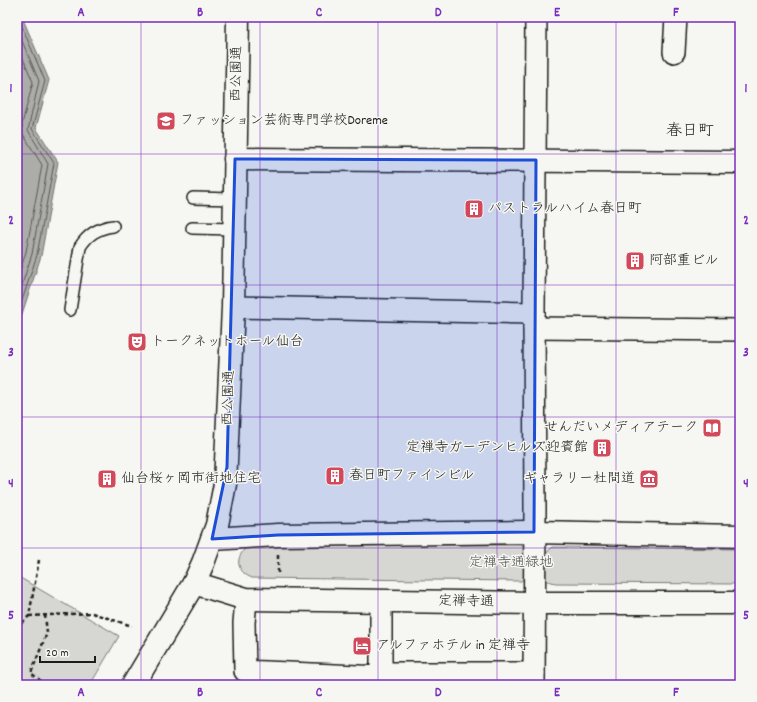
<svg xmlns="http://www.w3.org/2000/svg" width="757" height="702" viewBox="0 0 757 702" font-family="Dekko,'Klee One',sans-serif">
	<rect width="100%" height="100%" fill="#f6f6f2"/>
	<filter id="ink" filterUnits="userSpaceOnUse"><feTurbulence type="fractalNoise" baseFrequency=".025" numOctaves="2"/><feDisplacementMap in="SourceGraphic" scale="8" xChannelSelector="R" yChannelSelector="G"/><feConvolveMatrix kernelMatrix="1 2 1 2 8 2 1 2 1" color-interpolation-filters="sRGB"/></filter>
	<g filter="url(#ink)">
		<g fill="#d6d6d2" stroke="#797977">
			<path d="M251 544 521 545 527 549V577L521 581 252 578C250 577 245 575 244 573 233 563 241 550 251 544Z"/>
			<path d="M553 547 740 549V584L556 583 547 581C546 578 543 575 542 572 540 562 545 552 553 547Z"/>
			<polygon points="17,576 119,636 90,685 17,685"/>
		</g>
		<polygon fill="#acaca9" stroke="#727271" points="17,17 22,17 49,80 36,128 58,162 41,256 17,329"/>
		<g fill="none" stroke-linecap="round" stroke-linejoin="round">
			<g stroke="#565654" stroke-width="1">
				<polyline points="17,29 39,81 28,130 48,164 32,254 17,300"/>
				<polyline points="17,44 33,82 22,124 23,134 42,165 26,252 17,280"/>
				<polyline points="17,316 37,255 54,163 32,129 45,81 18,17"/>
			</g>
			<defs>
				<g id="lane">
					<polyline points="193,198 234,199"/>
					<polyline points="192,228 234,229"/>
					<path d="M70 310 80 247C88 234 98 228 113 226"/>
				</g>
				<g id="street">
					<polyline points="674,52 676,17"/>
					<polyline points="233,307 534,313"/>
					<polyline points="534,328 740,330"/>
					<polyline points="246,599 244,623 245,671 381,677"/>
					<polyline points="381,601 381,685"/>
					<polyline points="381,673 534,673"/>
					<polyline points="534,685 535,508 534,313 536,17"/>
				</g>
				<g id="secondary">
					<polyline points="235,159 740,162"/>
					<polyline points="212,539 278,535 534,532 740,536"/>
					<polyline points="194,583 246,599 534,603 740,603"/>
					<polyline points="133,685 194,583 203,563 217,525 225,484 233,307 238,17"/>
				</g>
			</defs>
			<use href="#lane" stroke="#1c1c1c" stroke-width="14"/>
			<use href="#street" stroke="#1c1c1c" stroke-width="24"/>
			<use href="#secondary" stroke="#1c1c1c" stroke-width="25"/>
			<g stroke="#1c1c1c" stroke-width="2.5" stroke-dasharray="4 3" stroke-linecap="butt">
				<polyline points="278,573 278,555"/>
				<polyline points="45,615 47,633 31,673 46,685"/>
				<polyline points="29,616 92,613 132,626"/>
				<polyline points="17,628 29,616 39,560"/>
			</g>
			<use href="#lane" stroke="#f6f6f2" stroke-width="11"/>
			<use href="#street" stroke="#f6f6f2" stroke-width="21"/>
			<use href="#secondary" stroke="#f6f6f2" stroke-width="22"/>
		</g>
	</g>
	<path fill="#1d4ed8" fill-opacity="0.2" stroke="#1d4ed8" stroke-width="3" stroke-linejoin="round" d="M235 159 536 160 534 532 278 535 212 539 227 467Z"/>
	<path fill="none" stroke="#7b2cbf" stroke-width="1" stroke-opacity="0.55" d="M141 17V685M260 17V685M378 17V685M497 17V685M616 17V685M17 154H740M17 285H740M17 417H740M17 548H740"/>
	<defs>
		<symbol id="school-square" viewBox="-11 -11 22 22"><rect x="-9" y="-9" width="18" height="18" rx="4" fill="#d1495b" stroke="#f6f6f2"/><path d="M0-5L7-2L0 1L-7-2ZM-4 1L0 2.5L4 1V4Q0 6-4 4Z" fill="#fff"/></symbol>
		<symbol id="building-square" viewBox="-11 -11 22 22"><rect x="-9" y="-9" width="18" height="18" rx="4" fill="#d1495b" stroke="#f6f6f2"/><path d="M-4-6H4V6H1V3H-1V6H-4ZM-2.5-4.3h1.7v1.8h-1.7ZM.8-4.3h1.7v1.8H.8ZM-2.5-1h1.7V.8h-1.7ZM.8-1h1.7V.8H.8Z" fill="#fff"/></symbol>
		<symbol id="theatre-square" viewBox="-11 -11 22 22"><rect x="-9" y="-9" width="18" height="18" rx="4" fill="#d1495b" stroke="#f6f6f2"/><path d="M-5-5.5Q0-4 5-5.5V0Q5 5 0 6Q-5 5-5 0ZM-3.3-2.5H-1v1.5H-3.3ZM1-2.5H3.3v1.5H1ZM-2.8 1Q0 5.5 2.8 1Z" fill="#fff"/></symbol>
		<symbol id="library-square" viewBox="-11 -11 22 22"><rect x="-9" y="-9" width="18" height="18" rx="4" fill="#d1495b" stroke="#f6f6f2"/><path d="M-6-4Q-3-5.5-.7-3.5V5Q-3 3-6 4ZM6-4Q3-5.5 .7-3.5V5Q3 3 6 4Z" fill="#fff"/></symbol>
		<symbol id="museum-square" viewBox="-11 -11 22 22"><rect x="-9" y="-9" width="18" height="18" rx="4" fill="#d1495b" stroke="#f6f6f2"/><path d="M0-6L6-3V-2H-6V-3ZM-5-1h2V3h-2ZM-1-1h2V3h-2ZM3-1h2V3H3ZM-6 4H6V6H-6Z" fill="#fff"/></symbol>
		<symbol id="hotel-square" viewBox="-11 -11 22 22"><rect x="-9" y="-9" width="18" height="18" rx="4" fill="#d1495b" stroke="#f6f6f2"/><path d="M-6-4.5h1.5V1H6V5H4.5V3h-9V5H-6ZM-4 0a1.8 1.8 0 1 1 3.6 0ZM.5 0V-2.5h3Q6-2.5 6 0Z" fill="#fff"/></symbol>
	</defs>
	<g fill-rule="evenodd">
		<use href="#school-square" x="155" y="110" width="22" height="22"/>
		<use href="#building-square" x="463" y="198" width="22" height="22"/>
		<use href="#building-square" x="624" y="250" width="22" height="22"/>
		<use href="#theatre-square" x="126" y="331" width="22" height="22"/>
		<use href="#library-square" x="701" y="417" width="22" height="22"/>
		<use href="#building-square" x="591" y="437" width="22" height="22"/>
		<use href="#building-square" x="324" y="465" width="22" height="22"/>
		<use href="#building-square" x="96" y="468" width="22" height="22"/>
		<use href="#museum-square" x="638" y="468" width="22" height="22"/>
		<use href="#hotel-square" x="351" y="635" width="22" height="22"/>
	</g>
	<g text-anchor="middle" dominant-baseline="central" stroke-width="3" stroke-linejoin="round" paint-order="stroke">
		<g font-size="14" fill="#1c1c1c" stroke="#f6f6f2">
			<text transform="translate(237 74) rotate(-89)">西公園通</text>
			<text transform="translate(229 398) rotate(-88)">西公園通</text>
			<text transform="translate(466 602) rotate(1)">定禅寺通</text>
		</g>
		<g font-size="14" fill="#1c1c1c" stroke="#f6f6f2" text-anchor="start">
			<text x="180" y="121">ファッション芸術専門学校Doreme</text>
			<text x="488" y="209">パストラルハイム春日町</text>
			<text x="649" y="261">阿部重ビル</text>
			<text x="151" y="342">トークネットホール仙台</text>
			<text x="698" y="428" text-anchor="end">せんだいメディアテーク</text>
			<text x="588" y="448" text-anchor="end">定禅寺ガーデンヒルズ迎賓館</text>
			<text x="349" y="476">春日町ファインビル</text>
			<text x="121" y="479">仙台桜ヶ岡市街地住宅</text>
			<text x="635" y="479" text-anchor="end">ギャラリー杜間道</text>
			<text x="376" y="646">アルファホテル in 定禅寺</text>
		</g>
		<g font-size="14" fill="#545453" stroke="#f6f6f2">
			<text x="511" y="563">定禅寺通緑地</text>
		</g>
		<g font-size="16" fill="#1c1c1c" stroke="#f6f6f2">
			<text x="690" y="131">春日町</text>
		</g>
	</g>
	<rect width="757" height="702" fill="none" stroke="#f6f6f2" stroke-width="44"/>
	<path d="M40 656v6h55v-6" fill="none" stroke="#1c1c1c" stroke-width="2"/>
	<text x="46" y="656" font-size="12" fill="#1c1c1c" stroke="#f6f6f2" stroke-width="3" paint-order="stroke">20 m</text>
	<rect x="22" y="22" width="713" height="658" fill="none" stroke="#7b2cbf" stroke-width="1.5"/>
	<g font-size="13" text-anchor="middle" font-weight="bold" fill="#7b2cbf">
		<text x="81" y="16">A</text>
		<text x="200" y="16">B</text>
		<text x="319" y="16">C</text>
		<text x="438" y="16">D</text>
		<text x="557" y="16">E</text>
		<text x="676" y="16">F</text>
		<text x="11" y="92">1</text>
		<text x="746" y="92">1</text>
		<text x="11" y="224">2</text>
		<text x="746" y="224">2</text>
		<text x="11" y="356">3</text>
		<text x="746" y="356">3</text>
		<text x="11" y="487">4</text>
		<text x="746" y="487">4</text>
		<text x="11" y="619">5</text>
		<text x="746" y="619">5</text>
		<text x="81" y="696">A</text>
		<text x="200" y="696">B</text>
		<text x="319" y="696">C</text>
		<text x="438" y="696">D</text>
		<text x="557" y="696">E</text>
		<text x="676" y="696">F</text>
	</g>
</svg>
